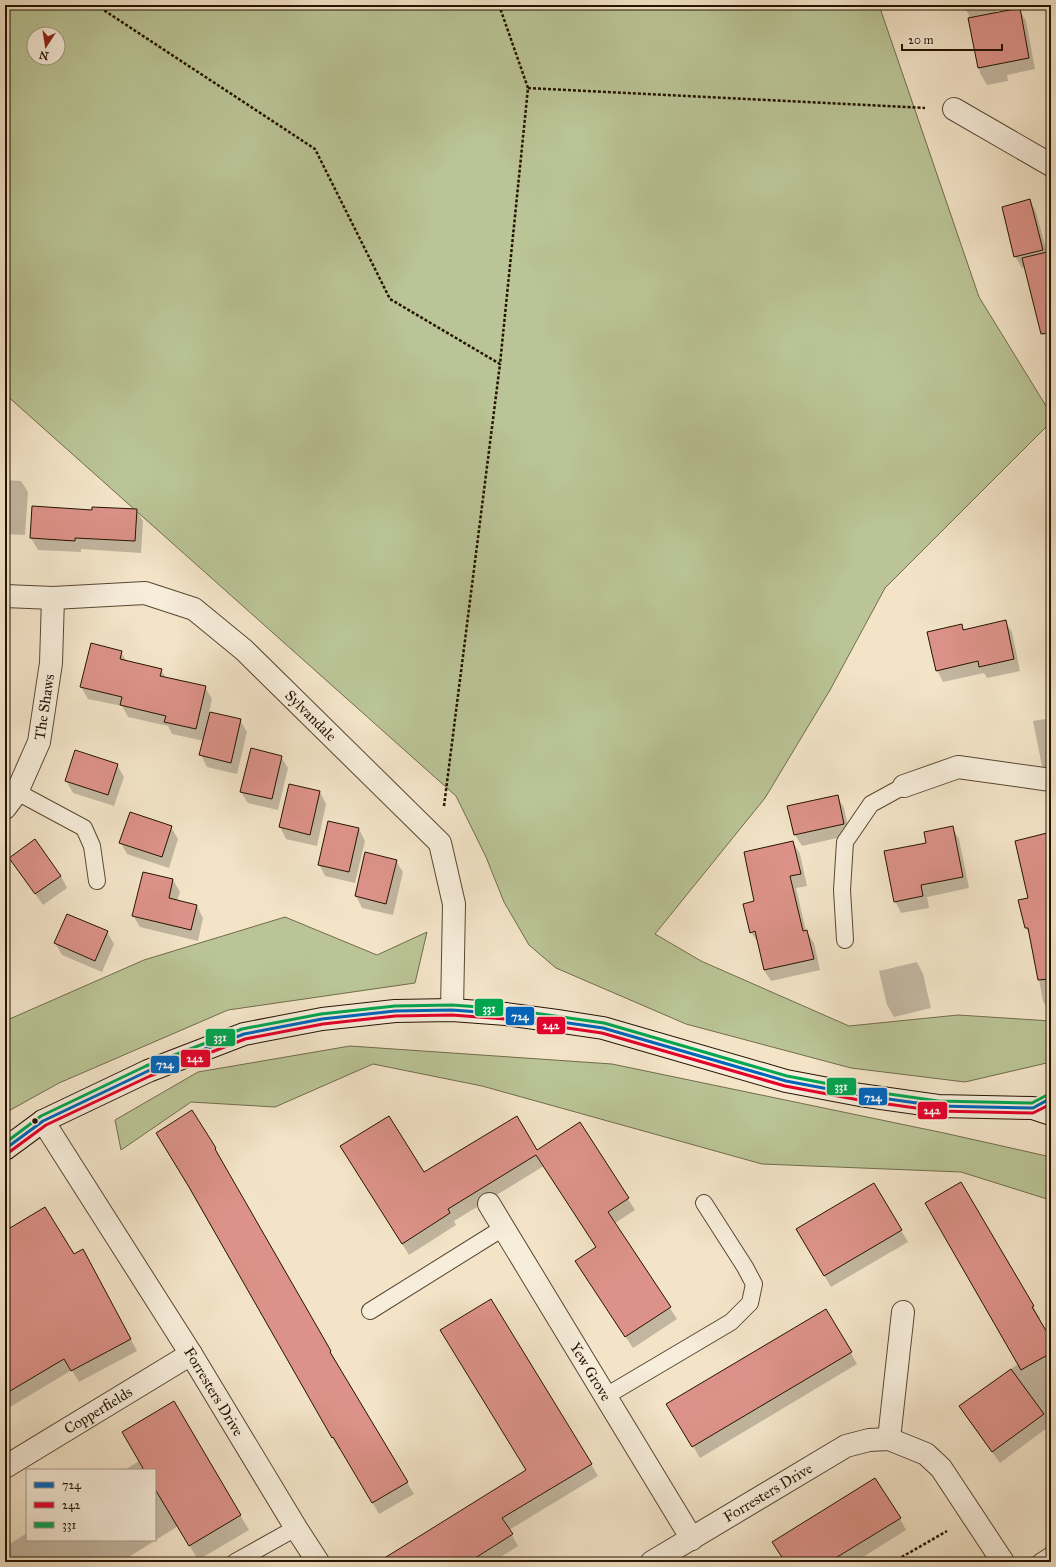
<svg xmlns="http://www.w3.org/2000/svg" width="1056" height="1567" viewBox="0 0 1056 1567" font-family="'IM FELL Great Primer',serif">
	<rect width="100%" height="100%" fill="#f3e4c8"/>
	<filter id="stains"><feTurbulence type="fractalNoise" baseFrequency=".005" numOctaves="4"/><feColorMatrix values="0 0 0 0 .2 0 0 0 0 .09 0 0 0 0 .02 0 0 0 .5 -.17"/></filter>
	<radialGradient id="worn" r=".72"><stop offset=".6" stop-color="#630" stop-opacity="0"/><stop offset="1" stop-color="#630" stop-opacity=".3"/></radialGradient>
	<g fill="#bac496" stroke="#706c4b" fill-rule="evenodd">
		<path d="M5 5H879L979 297 1051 414V422L885 588 830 690 765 798 655 934 701 961 849 1026 958 1015 1051 1021V1062L965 1082 851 1068 686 1024 556 968 529 945 504 902 486 857 456 796 5 394ZM34 34H58V58H34Z"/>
		<polygon points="285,917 377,955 427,932 415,983 228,1010 59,1083 5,1113 5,1021 144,960"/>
		<polygon points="350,1046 612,1064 944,1133 1051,1157 1051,1197 1047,1199 961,1172 762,1164 482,1086 373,1064 275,1107 191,1102 121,1150 115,1120 198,1072"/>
	</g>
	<g fill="#0003">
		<polygon points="963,5 996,5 997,14 1019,9 1026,21 1035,69 1007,75 1008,81 987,85 980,73 969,15"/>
		<polygon points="1030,200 1036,212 1047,253 1051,252 1051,341 1048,336 1040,304 1026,267 1022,268 1015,256"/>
		<polygon points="5,480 21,481 28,492 25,535 5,534"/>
		<polygon points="33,507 93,511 136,510 143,521 141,553 81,549 81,552 38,550 31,538"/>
		<polygon points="1005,621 1012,632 1020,671 987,678 984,673 943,682 937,670 961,625 964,630"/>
		<polygon points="121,652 127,662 161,670 166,678 205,687 212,699 209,713 240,720 247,732 237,774 207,767 201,755 204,741 172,734 168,726 128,717 122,706 88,699 81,687"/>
		<polygon points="1051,718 1051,778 1049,778 1042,766 1033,721"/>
		<polygon points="281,757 288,768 278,810 248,803 241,792"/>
		<polygon points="117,765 124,777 114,806 73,793 66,781"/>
		<polygon points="320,792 326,804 317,846 286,839 280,827"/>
		<polygon points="837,796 844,808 850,835 802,846 795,835"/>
		<polygon points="171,827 178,839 169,868 127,854 121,843"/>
		<polygon points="952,827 959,839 969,888 927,897 929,908 901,913 895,901 927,843"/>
		<polygon points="359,829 365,841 355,883 325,876 319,864"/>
		<polygon points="1051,833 1051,1013 1050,1013 1043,1001 1031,937 1026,928 1019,901 1029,899"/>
		<polygon points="793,842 800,854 807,886 796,888 806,931 814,943 820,970 771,981 764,970 758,943 751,932 756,902"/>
		<polygon points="10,858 61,876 67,888 43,905"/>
		<polygon points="396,861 403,872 393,915 362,908 356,896"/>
		<polygon points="143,873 173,880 180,892 177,901 197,906 203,918 198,941 140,927 133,915"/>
		<polygon points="107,932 114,944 102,972 62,955 55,943"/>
		<polygon points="917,962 923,974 931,1008 894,1017 887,1005 879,971"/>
		<polygon points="579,1124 635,1210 615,1223 677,1319 633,1348 583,1272 597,1248 544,1166 454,1221 456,1225 409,1255 341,1147 424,1174 537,1151"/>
		<polygon points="157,1134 215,1148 222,1160 221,1161 337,1363 336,1364 414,1494 379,1514 341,1448 339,1449 267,1321"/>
		<polygon points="873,1184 908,1242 831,1287 797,1230"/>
		<polygon points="961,1184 1040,1318 1038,1319 1051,1341 1051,1425 1000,1463 967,1418 960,1407 1018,1364"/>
		<polygon points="74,1255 89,1262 137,1351 79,1382 72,1370 5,1410 5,1316"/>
		<polygon points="826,1310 857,1364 700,1458 668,1404"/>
		<polygon points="174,1403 249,1530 198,1560 178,1526 121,1562 7,1562 5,1559 5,1547 27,1533 27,1540 155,1540 155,1470 125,1470 139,1461"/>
		<polygon points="591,1464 598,1476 509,1530 518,1546 493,1562 401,1562"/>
		<polygon points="900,1519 906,1530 855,1562 785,1562"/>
	</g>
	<g fill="#dc9288" stroke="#251300">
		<polygon points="1020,8 1029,58 978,68 968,18"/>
		<polygon points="1030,199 1043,250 1014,257 1002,207"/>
		<polygon points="1051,251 1051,333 1041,334 1022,258"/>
		<polygon points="32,506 92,510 92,507 137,509 135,541 75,538 75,541 30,538"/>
		<polygon points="1006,620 1014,659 979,667 978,661 936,671 927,632 962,624 963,630"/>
		<polygon points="91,643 122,651 120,659 162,669 160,676 206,686 196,729 164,722 166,716 120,705 122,697 80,687"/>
		<polygon points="210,712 241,719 231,763 199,755"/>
		<polygon points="251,748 282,756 272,799 240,792"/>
		<polygon points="75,750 118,764 108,795 65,781"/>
		<polygon points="289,784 320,791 310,835 279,827"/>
		<polygon points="838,795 844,824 794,835 787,806"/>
		<polygon points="130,812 172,826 162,857 119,843"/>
		<polygon points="328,821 359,828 349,872 318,865"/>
		<polygon points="953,826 963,877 921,885 923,896 894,902 884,851 926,843 924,832"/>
		<polygon points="1051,832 1051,979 1038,980 1028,928 1025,928 1018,900 1028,898 1015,841"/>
		<polygon points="35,839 61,876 35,894 9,858"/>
		<polygon points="793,841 801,874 790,876 803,931 807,930 814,959 764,970 755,931 750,933 743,904 754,901 744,852"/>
		<polygon points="365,852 397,860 386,904 355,896"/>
		<polygon points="143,872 173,879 169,898 197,905 191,930 132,916"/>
		<polygon points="67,914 108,931 95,961 54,943"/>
		<polygon points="192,1110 216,1148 215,1149 331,1351 330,1352 408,1482 372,1503 333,1437 332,1438 189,1187 156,1133"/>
		<polygon points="389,1116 424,1172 517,1116 537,1150 580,1122 629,1198 608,1212 671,1307 625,1337 575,1261 596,1247 536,1155 448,1209 450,1213 402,1244 340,1146"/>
		<polygon points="961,1182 1034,1306 1032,1307 1051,1339 1051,1353 1021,1370 925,1203"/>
		<polygon points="874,1183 902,1230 824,1276 796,1229"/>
		<polygon points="45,1207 74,1254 83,1249 131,1339 71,1371 64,1359 5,1394 5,1231"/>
		<polygon points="491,1299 592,1464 502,1518 513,1534 469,1562 378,1562 526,1470 440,1330"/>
		<polygon points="826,1309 852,1352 692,1447 666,1404"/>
		<polygon points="1011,1369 1044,1414 992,1452 959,1406"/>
		<polygon points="174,1401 241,1515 189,1546 155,1489 155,1470 144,1470 122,1432"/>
		<polygon points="875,1478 901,1518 829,1562 785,1562 772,1542"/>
	</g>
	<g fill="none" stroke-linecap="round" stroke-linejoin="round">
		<defs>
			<g id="lane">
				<polyline points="17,792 84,828 92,846 97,881"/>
				<polyline points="845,940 842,890 845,842 871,804 904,786"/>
				<polyline points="370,1311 503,1228"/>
				<polyline points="606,1396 731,1322 750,1303 754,1284 745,1267 704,1203"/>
				<polyline points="235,1562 296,1528"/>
				<polyline points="1040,1562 1051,1555"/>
			</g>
			<g id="street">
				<polyline points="954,109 1051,165"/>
				<path id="s1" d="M5 596 53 598 145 593 194 609 244 650 440 843 454 904 452 1010"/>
				<polyline points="904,786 958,767 1051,780"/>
				<path id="s2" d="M5 808 17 792 39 742 51 663 53 598"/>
				<path id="s3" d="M43 1121 191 1354 296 1528 318 1562"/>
				<path id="s4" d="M489 1204 692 1539"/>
				<polyline points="903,1312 889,1439 926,1454 941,1468 1003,1562"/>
				<path id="s5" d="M5 1467 191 1354"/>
				<path id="s6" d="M652 1562 846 1446 869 1440 889 1439"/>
			</g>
			<polyline id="secondary" points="5,1149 43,1121 148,1071 244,1034 322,1019 395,1011 452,1010 506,1014 557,1021 603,1028 786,1081 860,1095 938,1106 1033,1108 1051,1114"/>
		</defs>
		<use href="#lane" stroke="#584732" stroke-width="18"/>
		<use href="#street" stroke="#584732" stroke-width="24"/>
		<use href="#secondary" stroke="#251300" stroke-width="24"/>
		<g stroke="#251300" stroke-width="2.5" stroke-dasharray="3 2" stroke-linecap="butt">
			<polyline points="96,5 315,149 390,299 500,364 528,88 499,5"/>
			<polyline points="528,88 925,108"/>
			<polyline points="444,806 500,364"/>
			<polyline points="893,1562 947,1531"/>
		</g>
		<use href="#lane" stroke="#f7eddb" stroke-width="16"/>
		<use href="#street" stroke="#f7eddb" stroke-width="22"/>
		<use href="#secondary" stroke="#f7eddb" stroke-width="22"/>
		<defs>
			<polyline id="bus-1" points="5,1149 43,1121 148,1071 244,1034 322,1019 395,1011 452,1010 506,1014 603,1028 786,1081 860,1095 938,1106 1033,1108 1051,1098"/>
			<polyline id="bus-2" points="8,1153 46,1125 150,1076 245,1039 323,1024 395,1016 452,1015 505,1019 602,1033 785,1086 859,1100 937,1111 1033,1113 1051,1104"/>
			<polyline id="bus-3" points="5,1143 41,1116 146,1066 242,1029 321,1014 395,1006 452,1005 506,1009 604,1023 787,1076 861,1090 938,1101 1032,1103 1049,1094"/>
		</defs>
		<use href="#bus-1" stroke="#f7eddb" stroke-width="6"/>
		<use href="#bus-2" stroke="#f7eddb" stroke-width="6"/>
		<use href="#bus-3" stroke="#f7eddb" stroke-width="6"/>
		<use href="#bus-1" stroke="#0065bd" stroke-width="3"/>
		<use href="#bus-2" stroke="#e4002b" stroke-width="3"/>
		<use href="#bus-3" stroke="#00a651" stroke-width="3"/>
	</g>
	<circle fill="#251300" stroke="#f7eddb" stroke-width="1.5" cx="35" cy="1121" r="3.5"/>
	<g text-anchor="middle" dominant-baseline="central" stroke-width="3" stroke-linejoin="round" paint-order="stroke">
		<g font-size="15" fill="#251300" stroke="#f7eddb">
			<text stroke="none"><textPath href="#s2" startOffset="110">The Shaws</textPath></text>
			<text stroke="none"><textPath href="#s1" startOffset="350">Sylvandale</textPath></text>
			<text stroke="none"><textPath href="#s4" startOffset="196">Yew Grove</textPath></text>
			<text stroke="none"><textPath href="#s3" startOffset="320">Forresters Drive</textPath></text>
			<text stroke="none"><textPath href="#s5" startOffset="109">Copperfields</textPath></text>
			<text stroke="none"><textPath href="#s6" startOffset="135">Forresters Drive</textPath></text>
		</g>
	</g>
	<g stroke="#f7eddb" stroke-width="1.5">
		<rect x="474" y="998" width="30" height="19" rx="4" fill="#00a651"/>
		<rect x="505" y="1006" width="30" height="20" rx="4" fill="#0065bd"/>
		<rect x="536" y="1016" width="30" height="19" rx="4" fill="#e4002b"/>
		<rect x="205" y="1028" width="31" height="19" rx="4" fill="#00a651"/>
		<rect x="180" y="1049" width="31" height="19" rx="4" fill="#e4002b"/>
		<rect x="150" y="1055" width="30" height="19" rx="4" fill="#0065bd"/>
		<rect x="826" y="1077" width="31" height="19" rx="4" fill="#00a651"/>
		<rect x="858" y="1087" width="30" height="19" rx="4" fill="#0065bd"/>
		<rect x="917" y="1101" width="31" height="19" rx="4" fill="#e4002b"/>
	</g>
	<g font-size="11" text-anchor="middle" font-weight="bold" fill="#fff">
		<text x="489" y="1012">331</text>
		<text x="520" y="1020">724</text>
		<text x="551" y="1029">242</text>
		<text x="220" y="1041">331</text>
		<text x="195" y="1062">242</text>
		<text x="165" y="1068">724</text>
		<text x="841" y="1090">331</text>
		<text x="873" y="1101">724</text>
		<text x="932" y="1114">242</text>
	</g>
	<rect width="1056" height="1567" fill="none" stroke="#f3e4c8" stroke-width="20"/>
	<rect x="6" y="6" width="1044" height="1555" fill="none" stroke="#251300" stroke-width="2"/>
	<rect x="10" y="10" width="1036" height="1547" fill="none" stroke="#251300"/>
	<rect x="26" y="1469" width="130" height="72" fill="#f7eddb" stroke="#a39683"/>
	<rect x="34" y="1482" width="20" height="6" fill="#0065bd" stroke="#a39683"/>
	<text x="62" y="1489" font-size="12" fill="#251300">724</text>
	<rect x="34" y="1502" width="20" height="6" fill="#e4002b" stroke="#a39683"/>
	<text x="62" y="1509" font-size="12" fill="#251300">242</text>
	<rect x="34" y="1522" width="20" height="6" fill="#00a651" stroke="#a39683"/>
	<text x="62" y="1529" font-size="12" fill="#251300">331</text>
	<g transform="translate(46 46) rotate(192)"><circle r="19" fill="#f7eddb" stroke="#a39683"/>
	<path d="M0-3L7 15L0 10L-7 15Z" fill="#8f2418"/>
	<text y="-6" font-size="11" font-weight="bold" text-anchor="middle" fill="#251300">N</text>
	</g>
	<path d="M902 44v6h100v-6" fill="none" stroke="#251300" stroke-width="2"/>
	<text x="908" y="44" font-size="12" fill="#251300" stroke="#f7eddb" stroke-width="3" paint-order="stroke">20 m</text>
	<rect width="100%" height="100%" filter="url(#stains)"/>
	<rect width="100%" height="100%" fill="url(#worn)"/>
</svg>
